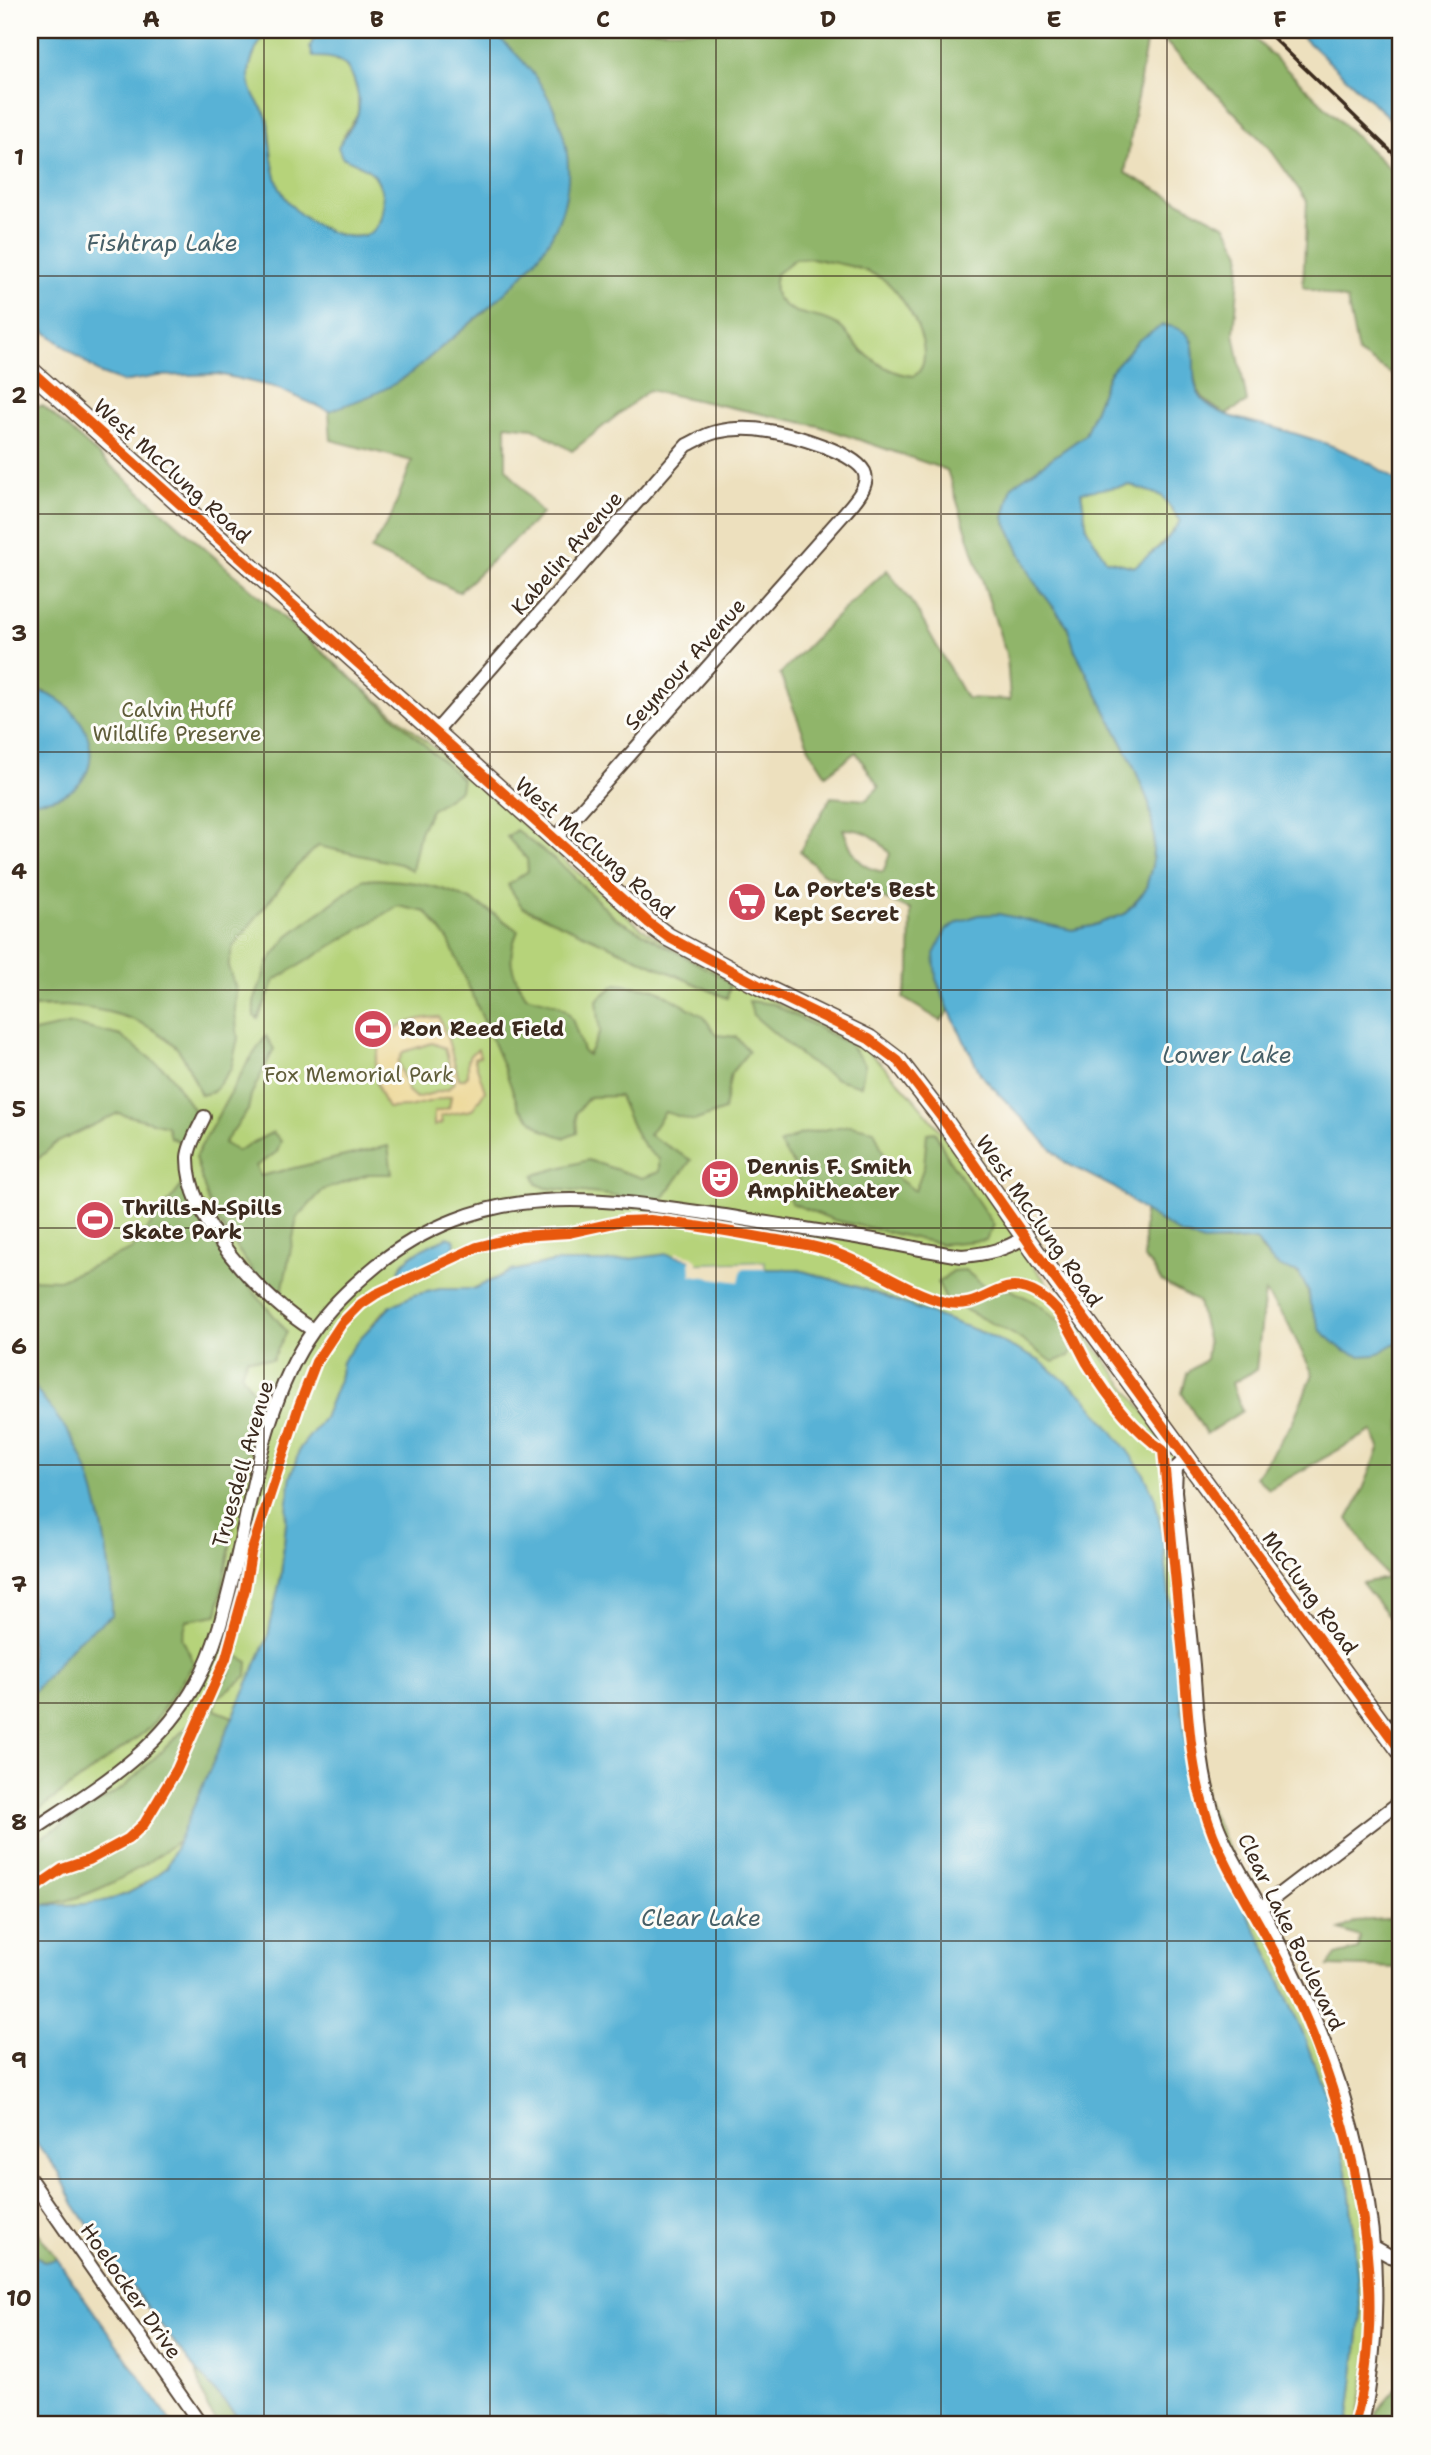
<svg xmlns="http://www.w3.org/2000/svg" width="1431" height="2455" viewBox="0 0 1431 2455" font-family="'Shantell Sans',sans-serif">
	<rect width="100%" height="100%" fill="#fdfcf7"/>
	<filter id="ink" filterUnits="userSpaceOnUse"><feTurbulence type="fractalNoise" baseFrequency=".0143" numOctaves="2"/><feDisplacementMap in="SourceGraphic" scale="14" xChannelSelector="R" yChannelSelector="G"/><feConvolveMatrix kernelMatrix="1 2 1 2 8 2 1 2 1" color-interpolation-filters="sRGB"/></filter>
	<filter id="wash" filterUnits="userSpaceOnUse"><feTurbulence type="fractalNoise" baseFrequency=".00686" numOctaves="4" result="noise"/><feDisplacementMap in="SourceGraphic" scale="28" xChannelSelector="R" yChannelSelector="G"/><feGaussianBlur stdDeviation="1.57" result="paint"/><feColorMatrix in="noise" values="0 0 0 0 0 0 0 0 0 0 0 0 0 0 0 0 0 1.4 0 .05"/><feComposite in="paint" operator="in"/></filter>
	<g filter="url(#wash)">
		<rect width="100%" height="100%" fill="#ede0be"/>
		<g fill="#b6d37a" stroke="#787e4c" stroke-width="2">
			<path d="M267 30H315L316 33 311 47 345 65 353 77 358 95V114L344 135 342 157C351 161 367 167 374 175 387 190 387 229 365 235 336 243 297 218 283 194 271 174 271 145 268 122 267 113 260 106 255 99 241 74 253 52 267 30Z"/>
			<path d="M811 258C834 263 864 266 884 280 905 294 942 357 914 376 893 375 872 361 857 346 850 338 843 327 834 323 816 313 794 318 779 300 772 292 775 283 776 273L795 259Z"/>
			<path d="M41 413 501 805 640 927 671 946 864 1048C928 1103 974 1180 1024 1248L1033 1265 1178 1456 1205 1799 1312 2022 1345 2115 1367 2224 1371 2342 1357 2425H1348L1361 2318 1349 2184 1331 2110 1304 2036 1267 1951 1209 1841 1196 1807 1190 1779 1040 1361 986 1334 864 1289 796 1269H742L605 1262H554L512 1271 473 1289H440L414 1295 391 1306 380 1315 342 1362 339 1380 324 1418 300 1448 290 1480 281 1576 267 1640 167 1867C158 1873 149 1881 139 1887 107 1907 67 1906 30 1905V1007L64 1006 30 864V415Z"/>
			<polygon points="1130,485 1162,496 1180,522 1164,542 1135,567 1106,560 1087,529 1081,491"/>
		</g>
		<g fill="#90b56a" stroke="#667044" stroke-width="2" fill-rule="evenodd">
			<path d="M489 30H1148L1125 173 1226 226 1241 252 1234 333 1247 402 1226 414C1187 394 1196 380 1192 341L1109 373 1085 435 1012 486 1004 518 1033 580 1067 625 1075 650 1132 762 1149 803 1154 835 1152 866 1145 891 1125 914 1092 926 1072 930 1051 928 936 979 949 1010 941 1021 903 998 910 972 911 910 823 874 800 851 831 797 866 800 879 787 856 752 826 775 810 750 780 674 837 616 887 570 915 607 966 698 1010 700 1007 657 947 470 819 426 649 390 572 451 533 428 506 425V468L542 514 459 592 371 550 391 517 412 461 331 440 329 411 371 395 403 379 484 312 524 273 552 235 566 197 502 40ZM811 258C834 263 864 266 884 280 905 295 942 358 914 376 893 375 872 361 857 346 850 338 843 327 834 323 816 313 794 318 779 300 772 292 775 283 776 274L795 259ZM843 829C866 829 877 837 890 854L883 872C856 866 852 852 843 829Z"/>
			<polygon points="1154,30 1246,30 1401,180 1401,380 1358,353 1347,300 1303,287 1307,201 1270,149"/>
			<path d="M43 406 345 672 462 779 460 790 431 810 420 832 412 870 400 864 318 846 296 867 233 947 228 967 236 989 235 1012 238 1038 231 1069 213 1092 201 1095C195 1082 186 1057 176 1047 140 1011 79 1003 30 1007V801L32 802 45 692 30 689V407Z"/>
			<polygon points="516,830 566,869 615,918 722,977 730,985 727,998 522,907 508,885 528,871 527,859 507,837"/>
			<path d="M364 879C403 879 447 885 481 906 494 913 506 922 518 931 506 958 511 972 526 996 573 1008 568 1006 583 1051L588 1055 600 1032 597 1000 616 984 655 989 703 1016 717 1035 736 1037 749 1051 731 1073 724 1110 694 1121 665 1112 649 1135 691 1160 661 1201 546 1188 537 1184 534 1175 588 1160 642 1178 659 1172V1159C637 1145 629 1119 619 1096L589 1097 576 1113 577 1133 565 1138 543 1130 519 1108 505 1070 449 941 426 912 398 906 275 980 258 1019 254 1016V1002L268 963 288 936Z"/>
			<polygon points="749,1001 773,1004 849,1044 865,1064 861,1086 837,1079 807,1061 753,1015"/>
			<polygon points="71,1024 121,1036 168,1072 197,1115 186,1145 170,1137 167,1126 118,1113 56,1143 30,1166 30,1033"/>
			<polygon points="266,1036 274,1049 251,1095 248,1110 224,1143 237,1151 273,1132 281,1141 277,1152 256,1166 260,1176 388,1146 392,1174 369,1174 323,1190 297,1218 282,1293 258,1279 211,1210 195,1157 246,1065"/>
			<polygon points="850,1125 874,1130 892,1174 915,1191 924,1166 927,1133 935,1132 948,1158 994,1225 986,1240 941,1244 834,1220 791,1203 787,1191 799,1182 793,1164 779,1144 801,1134"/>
			<path d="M183 1184C206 1245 248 1282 287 1332L272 1360 247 1358 241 1373 258 1399 217 1615 187 1620 182 1638 194 1663 150 1728 30 1816V1681L106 1552 88 1473 30 1554V1279L59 1280 131 1250Z"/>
			<path d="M1144 1211C1169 1227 1192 1241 1222 1242 1234 1243 1245 1238 1257 1240 1259 1245 1262 1252 1266 1255 1289 1275 1305 1262 1310 1304L1395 1344 1401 1340V1618L1392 1621 1362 1583 1387 1578 1348 1519 1359 1499 1380 1447 1372 1431 1269 1489 1256 1477 1292 1423 1313 1374 1286 1320 1265 1292 1256 1370 1232 1383 1242 1411 1206 1434 1182 1393 1187 1373 1206 1359 1208 1343 1198 1302 1161 1281 1151 1265 1144 1258Z"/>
			<polygon points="965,1270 984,1286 1011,1290 1037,1303 1065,1326 1075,1347 1069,1356 1053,1362 1013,1334 946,1300 938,1283 952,1271"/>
			<path d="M238 1656 248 1662 247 1676 216 1699 215 1710 233 1717 179 1840C140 1870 80 1907 30 1905V1844L124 1787 189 1725 228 1675Z"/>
			<polygon points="1401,1918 1401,1968 1328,1966 1336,1955 1358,1949 1360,1937 1340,1930 1356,1921"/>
			<polygon points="30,2221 57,2259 46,2262 30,2252"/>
			<polygon points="195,2369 245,2425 219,2425 208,2409"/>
			<polygon points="1401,2387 1401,2425 1376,2425 1376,2412 1396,2389"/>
		</g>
		<path fill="#eeda9e" stroke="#94825e" stroke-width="2" fill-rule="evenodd" d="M439 1017 448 1040 459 1079H465L468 1075C469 1061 464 1057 478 1049L480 1056 474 1058 485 1091 472 1110 440 1116 442 1123 434 1126V1112L449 1108 451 1096 409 1107 388 1108C358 1061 383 1018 439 1017ZM432 1043 445 1048 454 1082 448 1089 416 1098 408 1091 398 1062 403 1052Z"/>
		<g fill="#58b2d6" stroke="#4a6e7a" stroke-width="2" fill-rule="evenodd">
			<path d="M30 30H267C253 52 241 74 256 99 260 107 267 113 268 122 271 145 271 174 283 194 297 218 337 243 365 235 387 229 387 190 374 175 367 167 351 161 342 157L338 147C344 136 355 124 358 113 361 99 355 75 345 65 336 57 324 57 313 57L310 47 316 33 315 30H489C552 77 592 159 552 235 529 278 481 314 444 345 430 356 417 370 402 379 380 394 353 402 329 411L274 387 218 374 158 376 123 382 101 374 30 320Z"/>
			<polygon points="1295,30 1401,30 1401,129"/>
			<path d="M1163 325C1217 331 1177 378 1206 403 1223 418 1254 422 1276 428 1324 442 1361 453 1401 484V1340L1375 1355 1361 1356 1344 1351 1321 1331 1310 1304 1309 1293 1299 1273C1275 1267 1270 1262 1256 1240L1203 1242 1181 1234 1144 1211 1115 1188 1064 1162 981 1075 949 1010 936 979 934 954 946 930 959 922 978 915 999 914 1072 930 1092 926 1125 914 1145 891 1152 866 1154 835 1149 803 1132 762 1075 650 1067 625 1033 580 1004 518 1012 486 1085 435 1109 373 1139 340ZM1130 485 1162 496 1180 521 1164 543 1134 567 1106 560 1087 529 1081 492Z"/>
			<path d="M30 689C102 702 119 801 30 801Z"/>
			<path d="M447 1237 454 1239 455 1243 453 1250 411 1271 401 1273 399 1270C407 1253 432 1245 447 1237Z"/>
			<path d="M667 1254 690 1259 697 1264 764 1262 765 1269H796L864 1289 986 1334 1040 1361 1085 1397 1127 1450 1144 1474 1155 1498 1163 1540 1190 1779 1196 1807 1209 1841 1267 1951 1304 2036 1331 2110 1349 2184 1361 2318 1348 2425H245L189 2362 111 2259 74 2204 59 2172 30 2135V1972L35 1956 30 1953V1904C67 1906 107 1907 140 1887 149 1881 158 1873 167 1867L267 1640 281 1576 290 1480 300 1448 324 1418 339 1380 342 1362 361 1337 391 1306 414 1295 440 1289H473L512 1271 554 1262H605Z"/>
			<path d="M30 1381C45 1403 65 1424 77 1447 98 1487 113 1570 112 1615L77 1641 30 1696Z"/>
			<polygon points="30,2252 45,2262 57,2259 173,2425 30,2425"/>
		</g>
		<polygon fill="#ede0be" points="676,1252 692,1256 697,1260 697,1264 764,1262 765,1269 742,1269 739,1282 691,1275 690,1259 675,1255"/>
	</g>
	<g filter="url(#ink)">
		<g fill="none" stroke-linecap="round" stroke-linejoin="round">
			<defs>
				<g id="street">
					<path d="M435 732 687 445C696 441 706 434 716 432 733 428 752 428 769 431 789 434 860 453 865 474 869 488 851 505 843 515L555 839"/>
					<path d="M204 1117C199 1128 189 1144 188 1157 187 1221 262 1299 313 1330"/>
					<path d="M1187 1458 1176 1468 1175 1491C1181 1549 1187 1607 1193 1665 1197 1717 1199 1773 1216 1822 1228 1855 1249 1885 1265 1916 1276 1937 1286 1957 1296 1978 1364 2119 1395 2271 1362 2425"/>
					<path d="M30 1832C95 1788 159 1753 197 1682 216 1647 225 1608 234 1571 253 1492 265 1398 313 1331 330 1306 353 1285 376 1266 423 1227 483 1204 543 1201 604 1197 665 1207 725 1216 776 1225 828 1232 879 1241 907 1246 934 1252 962 1256 986 1254 1005 1250 1025 1237"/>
					<polyline points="1261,1908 1401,1801"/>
					<polyline points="30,2179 201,2425"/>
					<polyline points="1374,2247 1390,2256 1401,2259"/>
				</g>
				<polyline id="secondary" points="30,370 649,923 668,937 758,985 869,1039 898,1061 942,1118 1034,1250 1401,1751"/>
			</defs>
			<use href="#street" stroke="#564536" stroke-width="16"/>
			<use href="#secondary" stroke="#564536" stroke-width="21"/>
			<use href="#street" stroke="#fff" stroke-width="12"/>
			<use href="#secondary" stroke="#fff" stroke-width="18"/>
			<polyline stroke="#3b2a1e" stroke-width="3.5" points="1265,30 1401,161"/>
			<defs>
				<g id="cycleway">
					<polyline points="30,370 649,923 668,937 758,985 869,1039 898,1061 942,1118 1034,1250 1401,1751"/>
					<path d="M30 1891 62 1869 89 1860 128 1839 144 1824 177 1769 226 1658 245 1589 251 1553 299 1406 316 1362 342 1323 361 1304 376 1294 477 1247 521 1236 568 1233 623 1221 650 1220C689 1224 727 1231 765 1238 788 1242 811 1244 833 1252 871 1265 905 1291 944 1302 987 1313 997 1270 1039 1295 1065 1311 1073 1338 1087 1363 1107 1396 1131 1428 1163 1450 1170 1519 1176 1587 1183 1656 1188 1706 1189 1759 1204 1808 1220 1865 1257 1916 1283 1969 1348 2099 1395 2281 1354 2425"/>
				</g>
			</defs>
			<use href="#cycleway" stroke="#fdfcf7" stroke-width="15"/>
			<use href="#cycleway" stroke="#e8590c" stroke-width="10"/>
		</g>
	</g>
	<path fill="none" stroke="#3b2a1e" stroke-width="2" stroke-opacity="0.55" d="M264 30V2425M490 30V2425M716 30V2425M941 30V2425M1167 30V2425M30 276H1401M30 514H1401M30 752H1401M30 990H1401M30 1228H1401M30 1465H1401M30 1703H1401M30 1941H1401M30 2179H1401"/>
	<defs>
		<symbol id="supermarket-disc" viewBox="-11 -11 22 22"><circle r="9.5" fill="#d1495b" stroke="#fdfcf7"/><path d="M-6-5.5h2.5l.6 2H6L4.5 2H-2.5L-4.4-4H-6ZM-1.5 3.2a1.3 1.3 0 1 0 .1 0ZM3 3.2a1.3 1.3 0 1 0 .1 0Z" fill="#fff"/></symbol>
		<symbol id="stadium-disc" viewBox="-11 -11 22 22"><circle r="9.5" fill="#d1495b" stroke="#fdfcf7"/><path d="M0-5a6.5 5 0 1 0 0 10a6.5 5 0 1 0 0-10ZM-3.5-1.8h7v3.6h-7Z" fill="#fff"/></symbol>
		<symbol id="theatre-disc" viewBox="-11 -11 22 22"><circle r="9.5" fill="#d1495b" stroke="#fdfcf7"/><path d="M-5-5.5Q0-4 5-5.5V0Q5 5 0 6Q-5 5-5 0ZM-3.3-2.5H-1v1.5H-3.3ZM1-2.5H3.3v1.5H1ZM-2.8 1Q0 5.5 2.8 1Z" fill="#fff"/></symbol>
	</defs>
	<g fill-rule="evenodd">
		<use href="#supermarket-disc" x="725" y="880" width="44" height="44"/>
		<use href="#stadium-disc" x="351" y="1007" width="44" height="44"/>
		<use href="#theatre-disc" x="698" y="1157" width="44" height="44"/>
		<use href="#stadium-disc" x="73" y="1198" width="44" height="44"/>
	</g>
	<g text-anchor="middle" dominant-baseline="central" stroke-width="6" stroke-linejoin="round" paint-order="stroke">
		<g font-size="21" fill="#3b2a1e" stroke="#fdfcf7">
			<text transform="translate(172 471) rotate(42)">West McClung Road</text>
			<text transform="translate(567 553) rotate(-49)">Kabelin Avenue</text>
			<text transform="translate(685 664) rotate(-48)">Seymour Avenue</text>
			<text transform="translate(595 848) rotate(41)">West McClung Road</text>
			<text transform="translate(1039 1221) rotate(55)">West McClung Road</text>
			<text transform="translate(243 1464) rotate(-74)">Truesdell Avenue</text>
			<text transform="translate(1310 1593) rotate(54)">McClung Road</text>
			<text transform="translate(1291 1932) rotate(64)">Clear Lake Boulevard</text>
			<text transform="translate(131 2291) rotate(55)">Hoelocker Drive</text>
		</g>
		<g font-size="21" fill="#605d3a" stroke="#fdfcf7">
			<text x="177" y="710">Calvin Huff<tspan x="177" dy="24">Wildlife Preserve</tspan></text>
			<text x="359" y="1075">Fox Memorial Park</text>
		</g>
		<g font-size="21" font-weight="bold" fill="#3b2a1e" stroke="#fdfcf7" text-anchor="start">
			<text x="774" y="890">La Porte's Best<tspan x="774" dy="24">Kept Secret</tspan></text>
			<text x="400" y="1029">Ron Reed Field</text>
			<text x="747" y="1167">Dennis F. Smith<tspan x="747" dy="24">Amphitheater</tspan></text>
			<text x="122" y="1208">Thrills-N-Spills<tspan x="122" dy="24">Skate Park</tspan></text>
		</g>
		<g font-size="23" font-style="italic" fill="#476068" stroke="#fdfcf7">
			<text x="162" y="243">Fishtrap Lake</text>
			<text x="1227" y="1055">Lower Lake</text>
			<text x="701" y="1918">Clear Lake</text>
		</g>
	</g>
	<rect width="1431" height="2455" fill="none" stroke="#fdfcf7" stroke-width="77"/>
	<rect x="38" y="38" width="1354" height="2378" fill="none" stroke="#3b2a1e" stroke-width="2.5"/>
	<g font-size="23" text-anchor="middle" font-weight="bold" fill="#3b2a1e">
		<text x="151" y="27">A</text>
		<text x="377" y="27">B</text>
		<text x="603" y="27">C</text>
		<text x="828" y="27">D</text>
		<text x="1054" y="27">E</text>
		<text x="1280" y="27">F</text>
		<text x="19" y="165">1</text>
		<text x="19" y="403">2</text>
		<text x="19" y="641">3</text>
		<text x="19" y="879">4</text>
		<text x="19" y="1117">5</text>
		<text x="19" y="1354">6</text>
		<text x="19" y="1592">7</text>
		<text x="19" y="1830">8</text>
		<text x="19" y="2068">9</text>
		<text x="19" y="2306">10</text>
	</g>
</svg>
